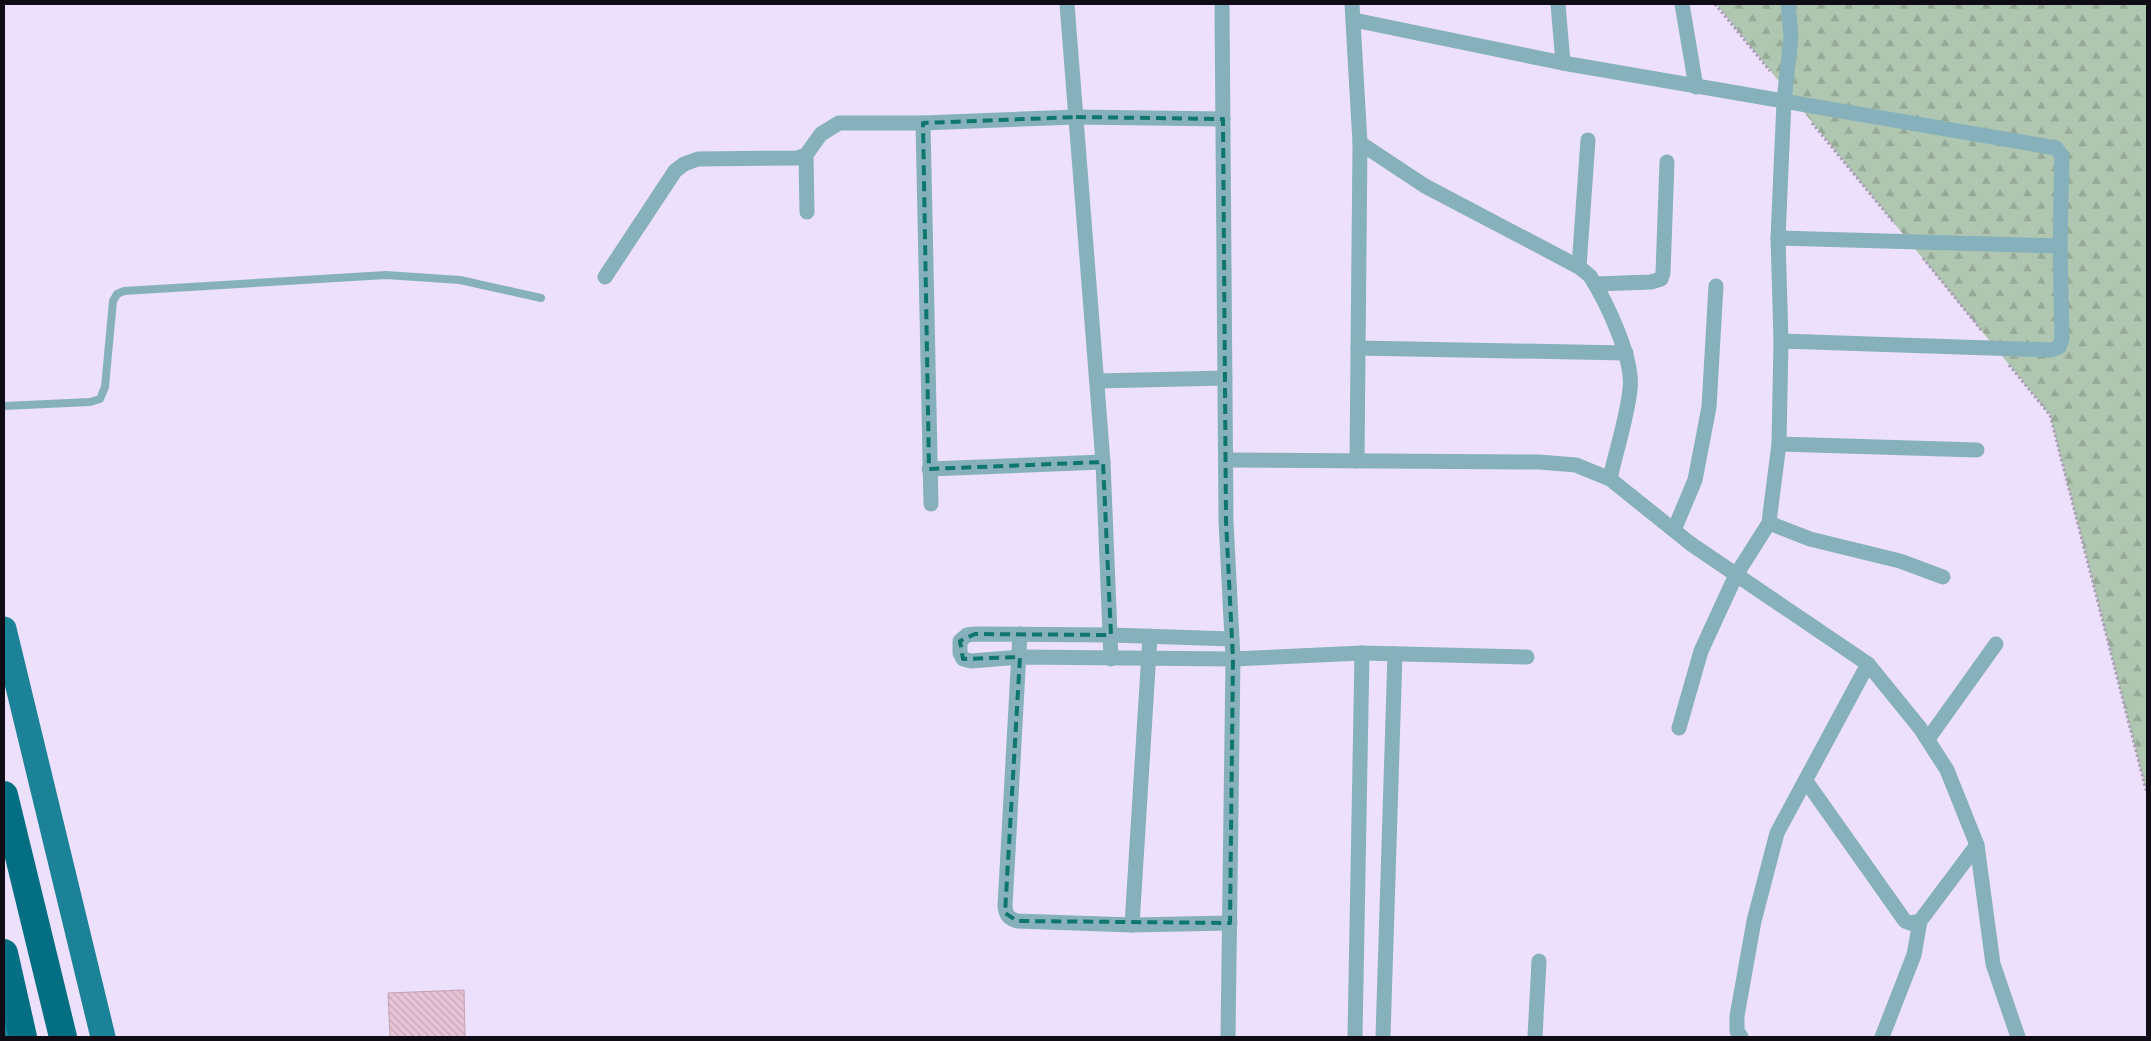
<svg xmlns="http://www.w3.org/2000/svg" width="2151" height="1041" viewBox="0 0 2151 1041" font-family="Figtree,sans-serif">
	<defs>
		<pattern id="forest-firs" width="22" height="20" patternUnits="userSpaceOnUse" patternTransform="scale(1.25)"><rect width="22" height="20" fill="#afc6b0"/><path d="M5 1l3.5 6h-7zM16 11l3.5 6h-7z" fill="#96a996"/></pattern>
		<pattern id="building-back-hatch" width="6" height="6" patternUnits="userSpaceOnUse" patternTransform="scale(1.25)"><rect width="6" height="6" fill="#e9c3d6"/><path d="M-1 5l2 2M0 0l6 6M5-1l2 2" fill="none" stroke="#c7a6b7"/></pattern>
	</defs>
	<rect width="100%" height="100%" fill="#ede0fd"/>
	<polygon fill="url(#forest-firs)" points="1716,4 2147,4 2147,794 2050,415"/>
	<polygon fill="url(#building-back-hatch)" stroke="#c0a3b2" points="464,990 465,1037 390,1037 388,993"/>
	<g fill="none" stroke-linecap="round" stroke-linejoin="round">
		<g stroke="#aa9fb6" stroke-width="3" stroke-dasharray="2.5 2.5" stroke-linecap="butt">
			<polyline points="1715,4 1770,71"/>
			<polyline points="1812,123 1895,224"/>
			<polyline points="1923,258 1982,331"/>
			<polyline points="2009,365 2050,415 2147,794"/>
		</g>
		<polyline stroke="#86b1bc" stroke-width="8" points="4,406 90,402 100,399 105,387 113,301 117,294 124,291 386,275 460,280 541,298"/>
		<g stroke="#86b1bc" stroke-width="15">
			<polyline points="1067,4 1103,462 1111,659"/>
			<polyline points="1222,4 1226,521 1233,659 1228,1037"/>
			<polyline points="1352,4 1360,143 1357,461"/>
			<polyline points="1558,4 1563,63"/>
			<polyline points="1682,4 1696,87"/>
			<polyline points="1354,20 1563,63 2056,148 2062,156 2060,246 2062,339 2059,347 2051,350 1781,341"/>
			<polyline points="923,123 931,504"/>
			<path d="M1360 143 1425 186 1579 267 1590 276C1606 301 1634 359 1630 389 1627 419 1616 450 1610 479"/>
			<polyline points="807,212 806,155 821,134 839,123 923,123 1076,117 1223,119"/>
			<polyline points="1778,238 2060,246"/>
			<polyline points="1579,267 1588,140"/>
			<polyline points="605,277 675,171 684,164 698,159 797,158 806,155"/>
			<polyline points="1595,284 1651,282 1661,279 1663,273 1667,162"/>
			<polyline points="1358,348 1626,353"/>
			<polyline points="1097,381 1225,378"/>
			<polyline points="1779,444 1977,450"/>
			<polyline points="1226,460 1539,462 1576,465 1610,479 1691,544 1868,664 1920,728 1947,770 1977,845 1993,964 2018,1037"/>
			<polyline points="929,469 1103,462"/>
			<polyline points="1769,523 1810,539 1900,561 1943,577"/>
			<polyline points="1674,530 1695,480 1709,407 1716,286"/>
			<path d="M1020 634 1005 906C1006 915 1008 918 1017 921L1132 925 1230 923"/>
			<polyline points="1232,639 1111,635 975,634 967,635 960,641 960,653 963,659 971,661 1020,657 1233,659 1362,653 1527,657"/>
			<polyline points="1679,728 1701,651 1736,575 1769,523 1770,514 1779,444 1781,341 1778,238 1784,101 1791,36 1788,4"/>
			<polyline points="1928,739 1996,644"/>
			<polyline points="1806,781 1905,921 1910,923 1920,921 1977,845"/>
			<polyline points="1132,925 1150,636"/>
			<polyline points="1355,1037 1362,653"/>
			<polyline points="1383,1037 1395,654"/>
			<polyline points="1535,1037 1539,961"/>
			<polyline points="1741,1037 1737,1031 1737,1016 1754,921 1777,833 1868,664"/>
			<polyline points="1882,1037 1914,955 1920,921"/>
		</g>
		<g stroke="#1c8297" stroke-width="25">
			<polyline points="4,629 103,1037"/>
			<polyline points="4,1029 6,1037"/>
		</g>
		<g stroke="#046e82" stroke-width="28">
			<polyline points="4,795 63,1037"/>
			<polyline points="4,953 23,1037"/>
		</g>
	</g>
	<path fill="none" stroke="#0f766e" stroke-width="4" stroke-dasharray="10 6" stroke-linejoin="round" d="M1076 117 1223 119 1226 521 1233 659 1230 923 1017 921 1005 913 1020 657 963 659 960 641 975 634 1111 635 1103 462 929 469 923 123Z"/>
	<rect width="2151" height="1041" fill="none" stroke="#100c15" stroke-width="10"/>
</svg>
